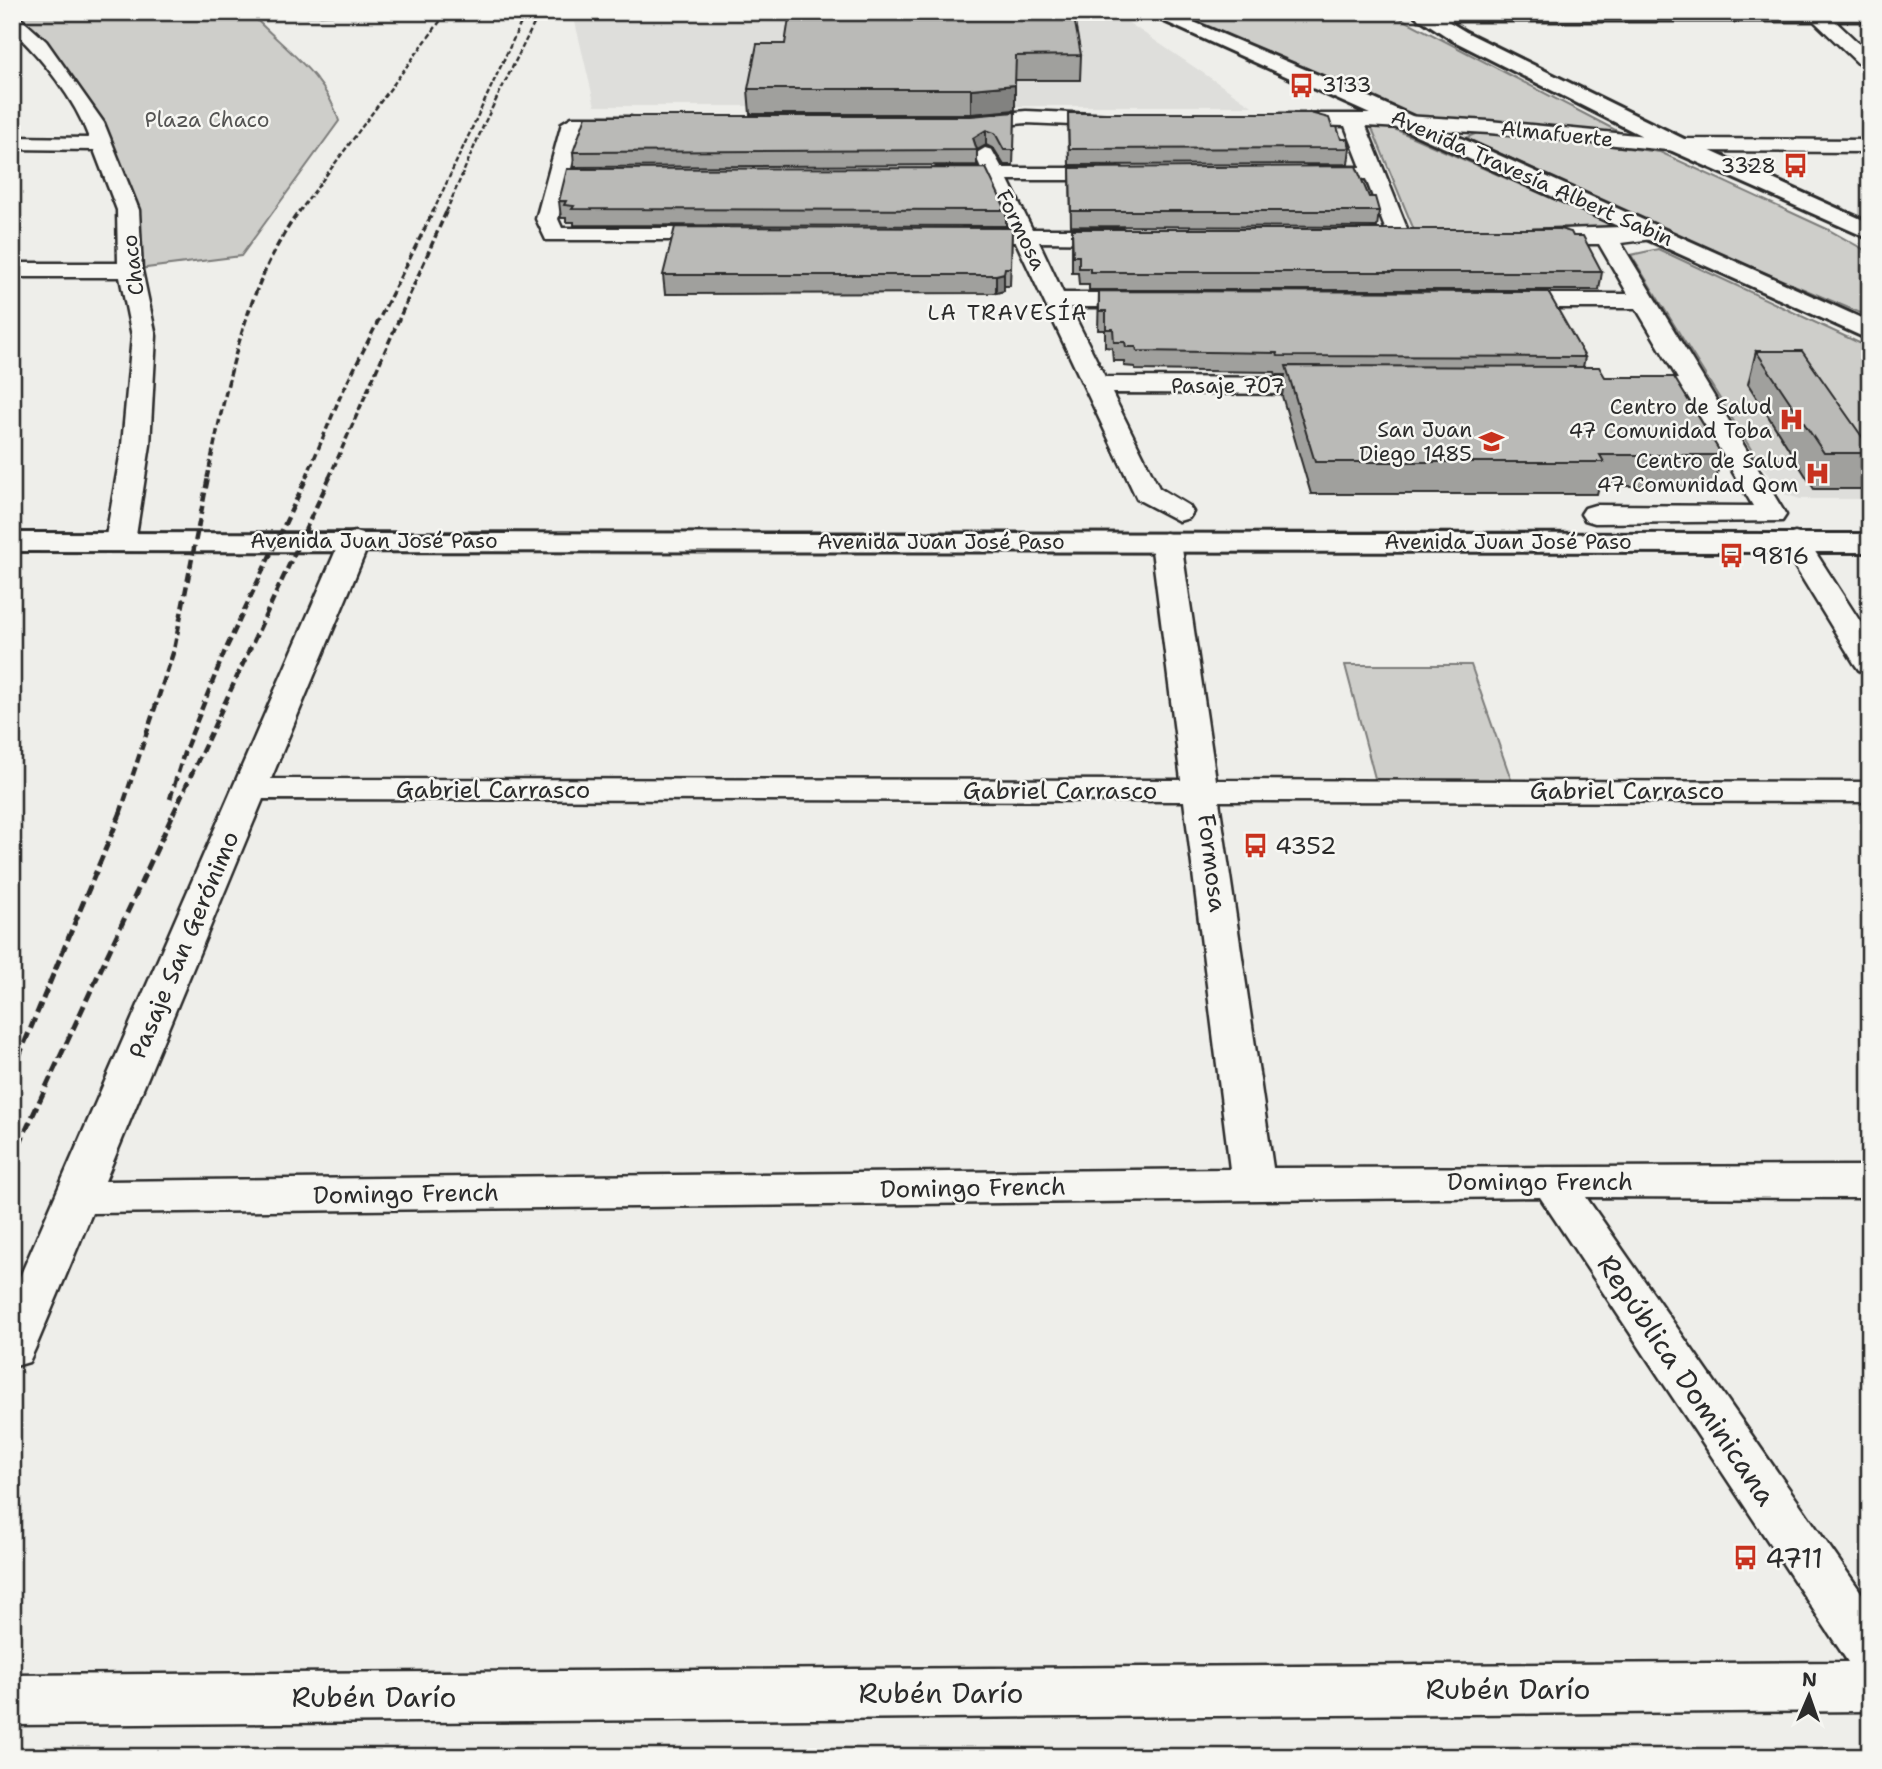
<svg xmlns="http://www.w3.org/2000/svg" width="1882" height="1769" viewBox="0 0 1882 1769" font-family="'Shantell Sans',sans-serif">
	<rect width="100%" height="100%" fill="#eeeeea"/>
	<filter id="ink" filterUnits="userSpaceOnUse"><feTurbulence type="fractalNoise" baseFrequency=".0143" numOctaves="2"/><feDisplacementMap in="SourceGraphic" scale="14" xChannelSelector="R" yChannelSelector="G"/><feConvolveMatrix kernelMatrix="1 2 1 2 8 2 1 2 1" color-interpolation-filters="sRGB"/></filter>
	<g filter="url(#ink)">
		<g fill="#dededb">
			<polygon points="1126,21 1252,106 595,106 575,22"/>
			<polygon points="1757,459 1870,459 1870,499 1800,499 1781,493"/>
		</g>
		<g fill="#cececa" stroke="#7c7c7a" stroke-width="2">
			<path d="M12 12H400L255 18C286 50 326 76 339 121L241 256 130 270 127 210 94 123 12 20Z"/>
			<polygon points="1170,12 1389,12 1623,134 1404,115"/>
			<polygon points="1383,124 1603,221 1610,226 1607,229 1414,230 1371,126"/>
			<polygon points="1495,132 1660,152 1827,229 1870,253 1870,317 1695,243 1466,138 1477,133"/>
			<polygon points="1658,249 1870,348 1870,459 1757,459 1631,255"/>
			<polygon points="1345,665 1471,665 1512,782 1376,782"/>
		</g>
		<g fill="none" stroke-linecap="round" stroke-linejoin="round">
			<defs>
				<g id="minor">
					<polygon points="1419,12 1870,12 1870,21 1835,21 1870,54 1870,70 1863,68 1814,21 1425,21 1419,20 1416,16"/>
					<path d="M12 15 18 16 46 41 104 123 139 210 142 270 156 336 150 445 135 542 130 548 120 551 110 548 105 542 122 445 132 336 120 277H12V263H118L117 210 94 150 12 149V137L89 138C75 99 42 58 12 30Z"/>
					<polygon points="1026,111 1117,115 1127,121 1117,127 1026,123 966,129 956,123 966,117"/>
					<polygon points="1280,114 1371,114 1489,121 1678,139 1870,140 1870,152 1678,151 1489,133 1366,126 1410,236 1399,243 1388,236 1366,179 1308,179 1297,173 1308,167 1361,167 1345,126 1273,124 1270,120 1273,116"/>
					<polygon points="572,117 631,117 641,123 631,129 581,129 558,219 562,228 723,228 731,230 734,235 731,240 546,240 536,219 562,123"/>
					<polygon points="985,148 992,150 1002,168 1121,168 1132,174 1121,180 1008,180 1032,229 1122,229 1133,236 1122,243 1039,242 1063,293 1150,293 1159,295 1162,300 1159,305 1150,307 1070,307 1105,377 1333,378 1342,380 1346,386 1342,392 1333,394 1112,393 1159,488 1189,506 1193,512 1189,518 1179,521 1137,499 1016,242 963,242 952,235 963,228 1009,228 987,180 937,180 926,174 937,168 981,168 975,154"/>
					<polygon points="1652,226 1663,233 1660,238 1621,243 1786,515 1782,521 1595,523 1585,520 1581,514 1585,508 1595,505 1753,506 1687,395 1629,395 1620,393 1616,387 1620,381 1678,379 1636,308 1502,308 1493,306 1490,301 1493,296 1502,294 1628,294 1599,244 1533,244 1522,237 1533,230"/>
					<path d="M355 532 365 535 370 541 271 779 1181 780 1151 542 1156 536 1166 533 1176 536 1181 542 1216 780 1870 782V802L1219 801 1273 1168 1870 1166V1198L1586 1197 1870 1605V1711L12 1725V1675L1848 1662 1540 1197 92 1213 35 1349 29 1362 12 1367V1295L340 541 345 535ZM263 799 1184 801 1230 1169 105 1181Z"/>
					<polygon points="1795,533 1805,536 1870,637 1870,673 1859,670 1854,663 1780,542 1785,536"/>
				</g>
				<g id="secondary">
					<polygon points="1144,12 1170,12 1363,94 1870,322 1870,340"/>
					<polygon points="1410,12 1433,12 1466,32 1686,140 1870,223 1870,239 1670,150 1452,40"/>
					<polygon points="12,533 1870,534 1870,552 12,551"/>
				</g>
			</defs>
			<use href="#minor" stroke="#2b2b2b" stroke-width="5"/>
			<use href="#secondary" stroke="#2b2b2b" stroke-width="6"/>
			<use href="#minor" fill="#f6f6f2" fill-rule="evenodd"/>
			<use href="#secondary" fill="#f6f6f2" fill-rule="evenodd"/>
			<g stroke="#2b2b2b" stroke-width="2.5" stroke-dasharray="5 2.5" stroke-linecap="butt">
				<polyline points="299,212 447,12"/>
				<polyline points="433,212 526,12"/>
				<polyline points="446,212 485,122 540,12"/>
			</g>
			<g stroke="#2b2b2b" stroke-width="3.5" stroke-dasharray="7 3.5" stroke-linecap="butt">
				<path d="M207 478C227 388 244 286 300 210"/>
				<polyline points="306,478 340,397 434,210"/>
				<polyline points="329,478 447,210"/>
			</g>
			<g stroke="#2b2b2b" stroke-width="4.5" stroke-dasharray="9 4.5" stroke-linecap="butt">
				<polyline points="170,799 184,753 224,653 307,477"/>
				<polyline points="120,814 174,650 208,477"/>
				<polyline points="173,814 330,477"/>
			</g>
			<g stroke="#2b2b2b" stroke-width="5" stroke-dasharray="11 5" stroke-linecap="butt">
				<polyline points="12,1073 121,812"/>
				<polyline points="12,1160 174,812"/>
			</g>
		</g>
		<g fill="#a0a09d" stroke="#2b2b2b" stroke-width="2">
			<polygon points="785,44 1081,55 1080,80 1015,80 1015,110 971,114 750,114 748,89"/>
			<polygon points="1015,112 1013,165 1004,165 994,149 986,145 977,150 977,165 574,167 573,152"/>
			<polygon points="1068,113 1332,127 1350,148 1348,164 1069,165"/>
			<polygon points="1070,168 1369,197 1379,211 1377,227 1071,226"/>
			<polygon points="559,201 1006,210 1006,226 574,225 574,222 566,222 566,218 561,218"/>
			<polygon points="1012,228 1010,286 1004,286 1004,291 996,293 665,294 663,275"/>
			<polygon points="1072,229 1573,236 1602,272 1599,290 1089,290 1089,285 1079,285 1078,273 1072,273"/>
			<polygon points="1099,291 1585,357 1583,367 1605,377 1722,455 1714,486 1599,486 1597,494 1311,494 1282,396 1285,375 1276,375 1275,372 1135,370 1135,367 1124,366 1124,361 1113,361 1112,348 1105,347 1105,330 1098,330"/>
			<polygon points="1756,351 1870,448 1870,465 1863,489 1814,489 1748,384"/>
		</g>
		<g fill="#828280" stroke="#2b2b2b" stroke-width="2">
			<polygon points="1015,85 1015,110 971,114 971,89"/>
			<polygon points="986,130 986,145 977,150 973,138"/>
			<polygon points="1004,273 1004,291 996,293 996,275"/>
		</g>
		<g fill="#babab7" stroke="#2b2b2b" stroke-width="2">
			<polygon points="790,12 1073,12 1081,55 1016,56 1015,85 971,89 748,89 757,44 785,44"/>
			<polygon points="1015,112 1014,150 1004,150 995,133 986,130 973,138 977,150 573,152 586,116 971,116"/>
			<polygon points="1068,113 1310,113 1329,118 1332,127 1337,127 1341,139 1347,139 1350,148 1069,149"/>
			<polygon points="1356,166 1369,197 1375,197 1379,211 1071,211 1070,168"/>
			<polygon points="986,168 1006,210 572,209 574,206 564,205 566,201 559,201 567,169"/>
			<polygon points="675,227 1012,228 1011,268 1005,268 1004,273 996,275 663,275"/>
			<polygon points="1072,229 1560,229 1571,232 1573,236 1583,236 1602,272 1090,272 1090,268 1079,268 1079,256 1073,256"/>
			<polygon points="1099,291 1548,292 1585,357 1278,356 1277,353 1137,351 1136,347 1126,347 1125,342 1114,342 1113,329 1106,329 1106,311 1099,311"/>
			<polygon points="1756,351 1802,351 1870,448 1870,453 1824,453"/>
			<polygon points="1286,366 1599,367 1605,377 1674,377 1722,455 1600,455 1604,462 1315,462"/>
		</g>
	</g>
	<defs>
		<symbol id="bus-bare" viewBox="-9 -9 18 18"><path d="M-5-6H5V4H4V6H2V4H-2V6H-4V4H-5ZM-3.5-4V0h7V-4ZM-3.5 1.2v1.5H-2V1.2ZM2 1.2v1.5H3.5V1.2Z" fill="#c8321e" stroke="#f6f6f2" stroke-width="2.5" paint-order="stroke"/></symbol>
		<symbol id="hospital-bare" viewBox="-9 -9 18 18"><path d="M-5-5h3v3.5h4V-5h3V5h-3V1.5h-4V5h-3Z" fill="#c8321e" stroke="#f6f6f2" stroke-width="2.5" paint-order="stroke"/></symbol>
		<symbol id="school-bare" viewBox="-9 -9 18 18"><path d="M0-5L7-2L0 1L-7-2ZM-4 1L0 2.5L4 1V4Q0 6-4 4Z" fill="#c8321e" stroke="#f6f6f2" stroke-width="2.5" paint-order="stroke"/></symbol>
	</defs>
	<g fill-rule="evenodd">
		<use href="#bus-bare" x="1284" y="68" width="35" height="35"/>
		<use href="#bus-bare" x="1778" y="148" width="35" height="35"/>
		<use href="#hospital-bare" x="1774" y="402" width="35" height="35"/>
		<use href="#school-bare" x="1474" y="424" width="35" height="35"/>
		<use href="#hospital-bare" x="1800" y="456" width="35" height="35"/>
		<use href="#bus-bare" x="1714" y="538" width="35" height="35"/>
		<use href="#bus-bare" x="1238" y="828" width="35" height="35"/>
		<use href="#bus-bare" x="1728" y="1540" width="35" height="35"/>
	</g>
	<g text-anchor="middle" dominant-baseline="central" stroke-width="5" stroke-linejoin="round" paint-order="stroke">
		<g font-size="21" fill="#2b2b2b" stroke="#f6f6f2" text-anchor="end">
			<text x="1322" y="85" text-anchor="start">3133</text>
			<text x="1776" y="166">3328</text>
			<text x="1772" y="407">Centro de Salud<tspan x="1772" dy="24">47 Comunidad Toba</tspan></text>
			<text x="1472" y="430">San Juan<tspan x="1472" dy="24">Diego 1485</tspan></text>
			<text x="1798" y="461">Centro de Salud<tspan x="1798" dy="24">47 Comunidad Qom</tspan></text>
		</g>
		<g font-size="21" fill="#545453" stroke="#f6f6f2">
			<text x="207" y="120">Plaza Chaco</text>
		</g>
		<g font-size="21" fill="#2b2b2b" stroke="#f6f6f2">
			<text transform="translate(1557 134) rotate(6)">Almafuerte</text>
			<text transform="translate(1532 178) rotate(24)">Avenida Travesía Albert Sabin</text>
			<text transform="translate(1021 230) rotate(64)">Formosa</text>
			<text transform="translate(133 265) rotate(-97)">Chaco</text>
			<text x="1228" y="386">Pasaje 707</text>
			<text x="374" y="541">Avenida Juan José Paso</text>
			<text x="941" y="542">Avenida Juan José Paso</text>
			<text x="1508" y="542">Avenida Juan José Paso</text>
		</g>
		<g font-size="21" letter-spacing="2" fill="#2b2b2b" stroke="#f6f6f2">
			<text x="1008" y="313">LA TRAVESÍA</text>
		</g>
		<g font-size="24" fill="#2b2b2b" stroke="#f6f6f2" text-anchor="start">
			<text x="1751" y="556">9816</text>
			<text x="1275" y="846">4352</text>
		</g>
		<g font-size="24" fill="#2b2b2b" stroke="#f6f6f2">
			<text x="493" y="790">Gabriel Carrasco</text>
			<text x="1060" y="791">Gabriel Carrasco</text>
			<text x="1627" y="791">Gabriel Carrasco</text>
			<text transform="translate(1212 863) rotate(83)">Formosa</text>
			<text transform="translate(184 945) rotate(-67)">Pasaje San Gerónimo</text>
			<text x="1540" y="1182">Domingo French</text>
			<text transform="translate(973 1188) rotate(-1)">Domingo French</text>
			<text transform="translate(406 1194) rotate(-1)">Domingo French</text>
		</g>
		<g font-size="28" fill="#2b2b2b" stroke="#f6f6f2">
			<text transform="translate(1687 1380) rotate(56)">República Dominicana</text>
			<text x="1508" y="1689">Rubén Darío</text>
			<text x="941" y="1693">Rubén Darío</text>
			<text x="374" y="1697">Rubén Darío</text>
		</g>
		<g font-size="28" fill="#2b2b2b" stroke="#f6f6f2" text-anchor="start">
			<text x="1765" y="1558">4711</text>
		</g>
	</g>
	<rect width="1882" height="1769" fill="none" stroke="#f6f6f2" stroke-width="42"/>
	<rect x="21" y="21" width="1840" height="1727" fill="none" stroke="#2b2b2b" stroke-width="2.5" filter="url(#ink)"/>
	<g transform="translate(1809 1696) rotate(2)" stroke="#f6f6f2" stroke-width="5" paint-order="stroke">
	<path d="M0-5L12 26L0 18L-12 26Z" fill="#2b2b2b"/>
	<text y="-10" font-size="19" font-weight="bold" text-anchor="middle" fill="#2b2b2b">N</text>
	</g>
</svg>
